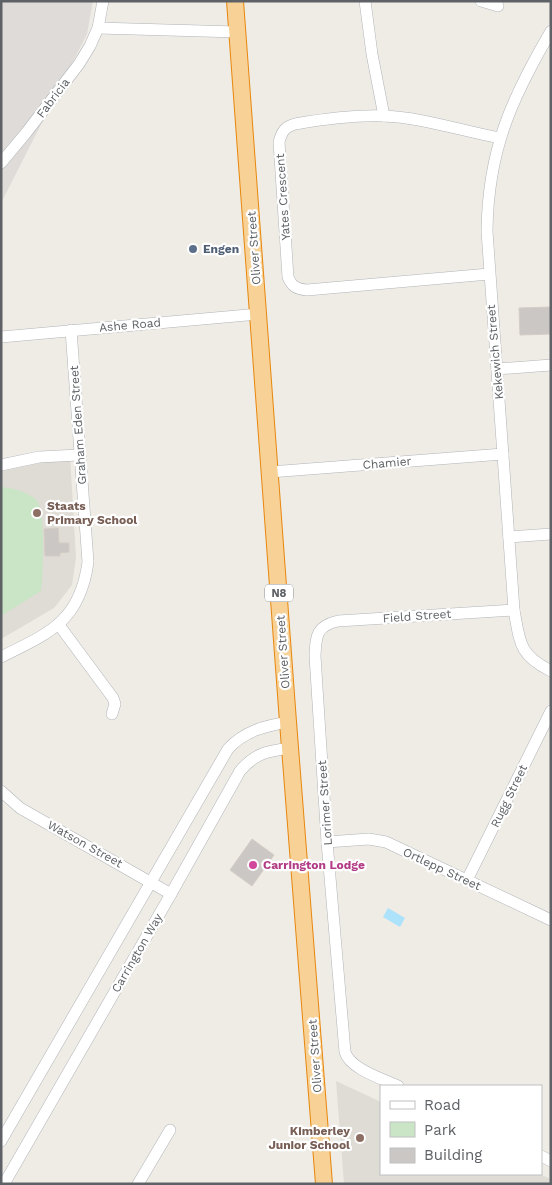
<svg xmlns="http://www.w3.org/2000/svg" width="552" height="1185" viewBox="0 0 552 1185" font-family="'Work Sans',sans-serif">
	<rect width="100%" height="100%" fill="#efece6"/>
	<polygon fill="#dedbd8" points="1,1 93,1 87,34 1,203"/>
	<g fill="#dfdbd5">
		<polygon points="70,456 76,558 72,585 54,608 1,639 1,468"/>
		<polygon points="336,1081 381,1102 381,1174 539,1174 551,1179 551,1184 344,1184"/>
	</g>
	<path fill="#c9e5c5" d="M1 487C12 488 30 492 37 501 46 512 43 576 41 591L1 616Z"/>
	<polygon fill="#ace2fa" points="388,908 405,918 400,927 383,917"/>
	<g fill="#cbc7c4" stroke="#d4cdc5">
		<polygon points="551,307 551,334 520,335 519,308"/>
		<polygon points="58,528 59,543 69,543 69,552 60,553 60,556 45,556 44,529"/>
		<polygon points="252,839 274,855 252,886 230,870"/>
	</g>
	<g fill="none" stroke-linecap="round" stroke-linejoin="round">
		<defs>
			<g id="minor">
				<polyline points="365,1 372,54 384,116"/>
				<polyline points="481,1 498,6"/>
				<polyline points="98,28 237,32"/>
				<path d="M551 31C511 99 488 151 487 231L514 610C520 643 519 655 551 671"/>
				<polyline points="1,163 26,133 79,64 90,46 98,28 103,1"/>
				<path d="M489 274 307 290C297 289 292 287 288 277L279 142C282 131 285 127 295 124 324 119 354 115 383 116 421 117 462 131 500 138"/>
				<polyline points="1,337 259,314"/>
				<polyline points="497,369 551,365"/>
				<polyline points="1,465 39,457 79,455"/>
				<polyline points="270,472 503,454"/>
				<polyline points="509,537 551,534"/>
				<polyline points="59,625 113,698 115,704 112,714"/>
				<path d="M1 657C50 633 80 621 88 562L71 330"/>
				<polyline points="1,791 20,808 171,894"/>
				<polyline points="327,842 369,839 386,842 551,920"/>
				<polyline points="467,880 551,711"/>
				<path d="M398 1086C383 1079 350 1069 345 1052L327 842 315 656C316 636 316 626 338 621L514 610"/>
				<path d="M1 1141 228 749C244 731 265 726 288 722"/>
				<polyline points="541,1156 551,1161"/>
				<path d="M4 1184 171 894 240 771C255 753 268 751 290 748"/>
				<polyline points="138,1184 170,1130"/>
			</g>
			<polyline id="highway" points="235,1 288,722 324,1184"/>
		</defs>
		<use href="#minor" stroke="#b1b4b8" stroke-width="12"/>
		<use href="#highway" stroke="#e7870e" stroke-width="18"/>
		<use href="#minor" stroke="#fff" stroke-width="11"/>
		<use href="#highway" stroke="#f7d196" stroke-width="16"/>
	</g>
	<circle fill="#5c6f8a" stroke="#fff" stroke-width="2" cx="193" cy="249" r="5"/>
	<g fill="#8d6e63" stroke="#fff" stroke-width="2">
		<circle cx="37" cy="513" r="5"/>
		<circle cx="360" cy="1138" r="5"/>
	</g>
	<circle fill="#d1479c" stroke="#fff" stroke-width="2" cx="253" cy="865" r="5"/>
	<g text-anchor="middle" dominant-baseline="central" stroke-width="4.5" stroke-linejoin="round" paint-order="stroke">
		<rect fill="#fff" stroke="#8e9194" stroke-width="1" x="265" y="584.5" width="28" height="17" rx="4"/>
		<g font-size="11" font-weight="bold" fill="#5e6266">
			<text x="279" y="593">N8</text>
		</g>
		<g font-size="12" fill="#5e6266" stroke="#fff">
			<text transform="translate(53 98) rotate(-53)">Fabricia</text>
			<text transform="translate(283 197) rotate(-94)">Yates Crescent</text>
			<text transform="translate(254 248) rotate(-94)">Oliver Street</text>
			<text transform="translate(130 325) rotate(-5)">Ashe Road</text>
			<text transform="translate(495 352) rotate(-95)">Kekewich Street</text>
			<text transform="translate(78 425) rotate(-94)">Graham Eden Street</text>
			<text transform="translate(387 463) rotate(-5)">Chamier</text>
			<text transform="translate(417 616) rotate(-4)">Field Street</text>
			<text transform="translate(283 652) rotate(-94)">Oliver Street</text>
			<text transform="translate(509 796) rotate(-64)">Rugg Street</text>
			<text transform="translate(325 803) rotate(-94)">Lorimer Street</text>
			<text transform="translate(85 844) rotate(29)">Watson Street</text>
			<text transform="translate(442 869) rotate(25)">Ortlepp Street</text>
			<text transform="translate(137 953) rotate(-60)">Carrington Way</text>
			<text transform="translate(315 1056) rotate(-94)">Oliver Street</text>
		</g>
		<g font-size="12" font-weight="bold" fill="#4e5e75" stroke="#fff" text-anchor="start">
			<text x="203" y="249">Engen</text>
		</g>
		<g font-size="12" font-weight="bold" fill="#785e54" stroke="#fff" text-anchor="start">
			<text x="47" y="506">Staats<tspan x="47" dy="14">Primary School</tspan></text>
			<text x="350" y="1131" text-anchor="end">Kimberley<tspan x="350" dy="14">Junior School</tspan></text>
		</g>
		<g font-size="12" font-weight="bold" fill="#b23c85" stroke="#fff" text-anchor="start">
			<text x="263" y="865">Carrington Lodge</text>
		</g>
	</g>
	<rect width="552" height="1185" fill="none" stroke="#5e6266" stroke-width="5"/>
	<rect x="380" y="1085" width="162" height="90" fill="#ffffff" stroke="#bfc0c2"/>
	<rect x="390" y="1101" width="25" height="8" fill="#ffffff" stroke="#bfc0c2"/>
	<text x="424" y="1110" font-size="15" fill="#5e6266">Road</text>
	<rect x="390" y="1122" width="25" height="15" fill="#c9e5c5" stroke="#bfc0c2"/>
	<text x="424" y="1135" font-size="15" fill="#5e6266">Park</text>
	<rect x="390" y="1148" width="25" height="15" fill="#cbc7c4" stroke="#bfc0c2"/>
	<text x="424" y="1160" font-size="15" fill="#5e6266">Building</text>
</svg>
